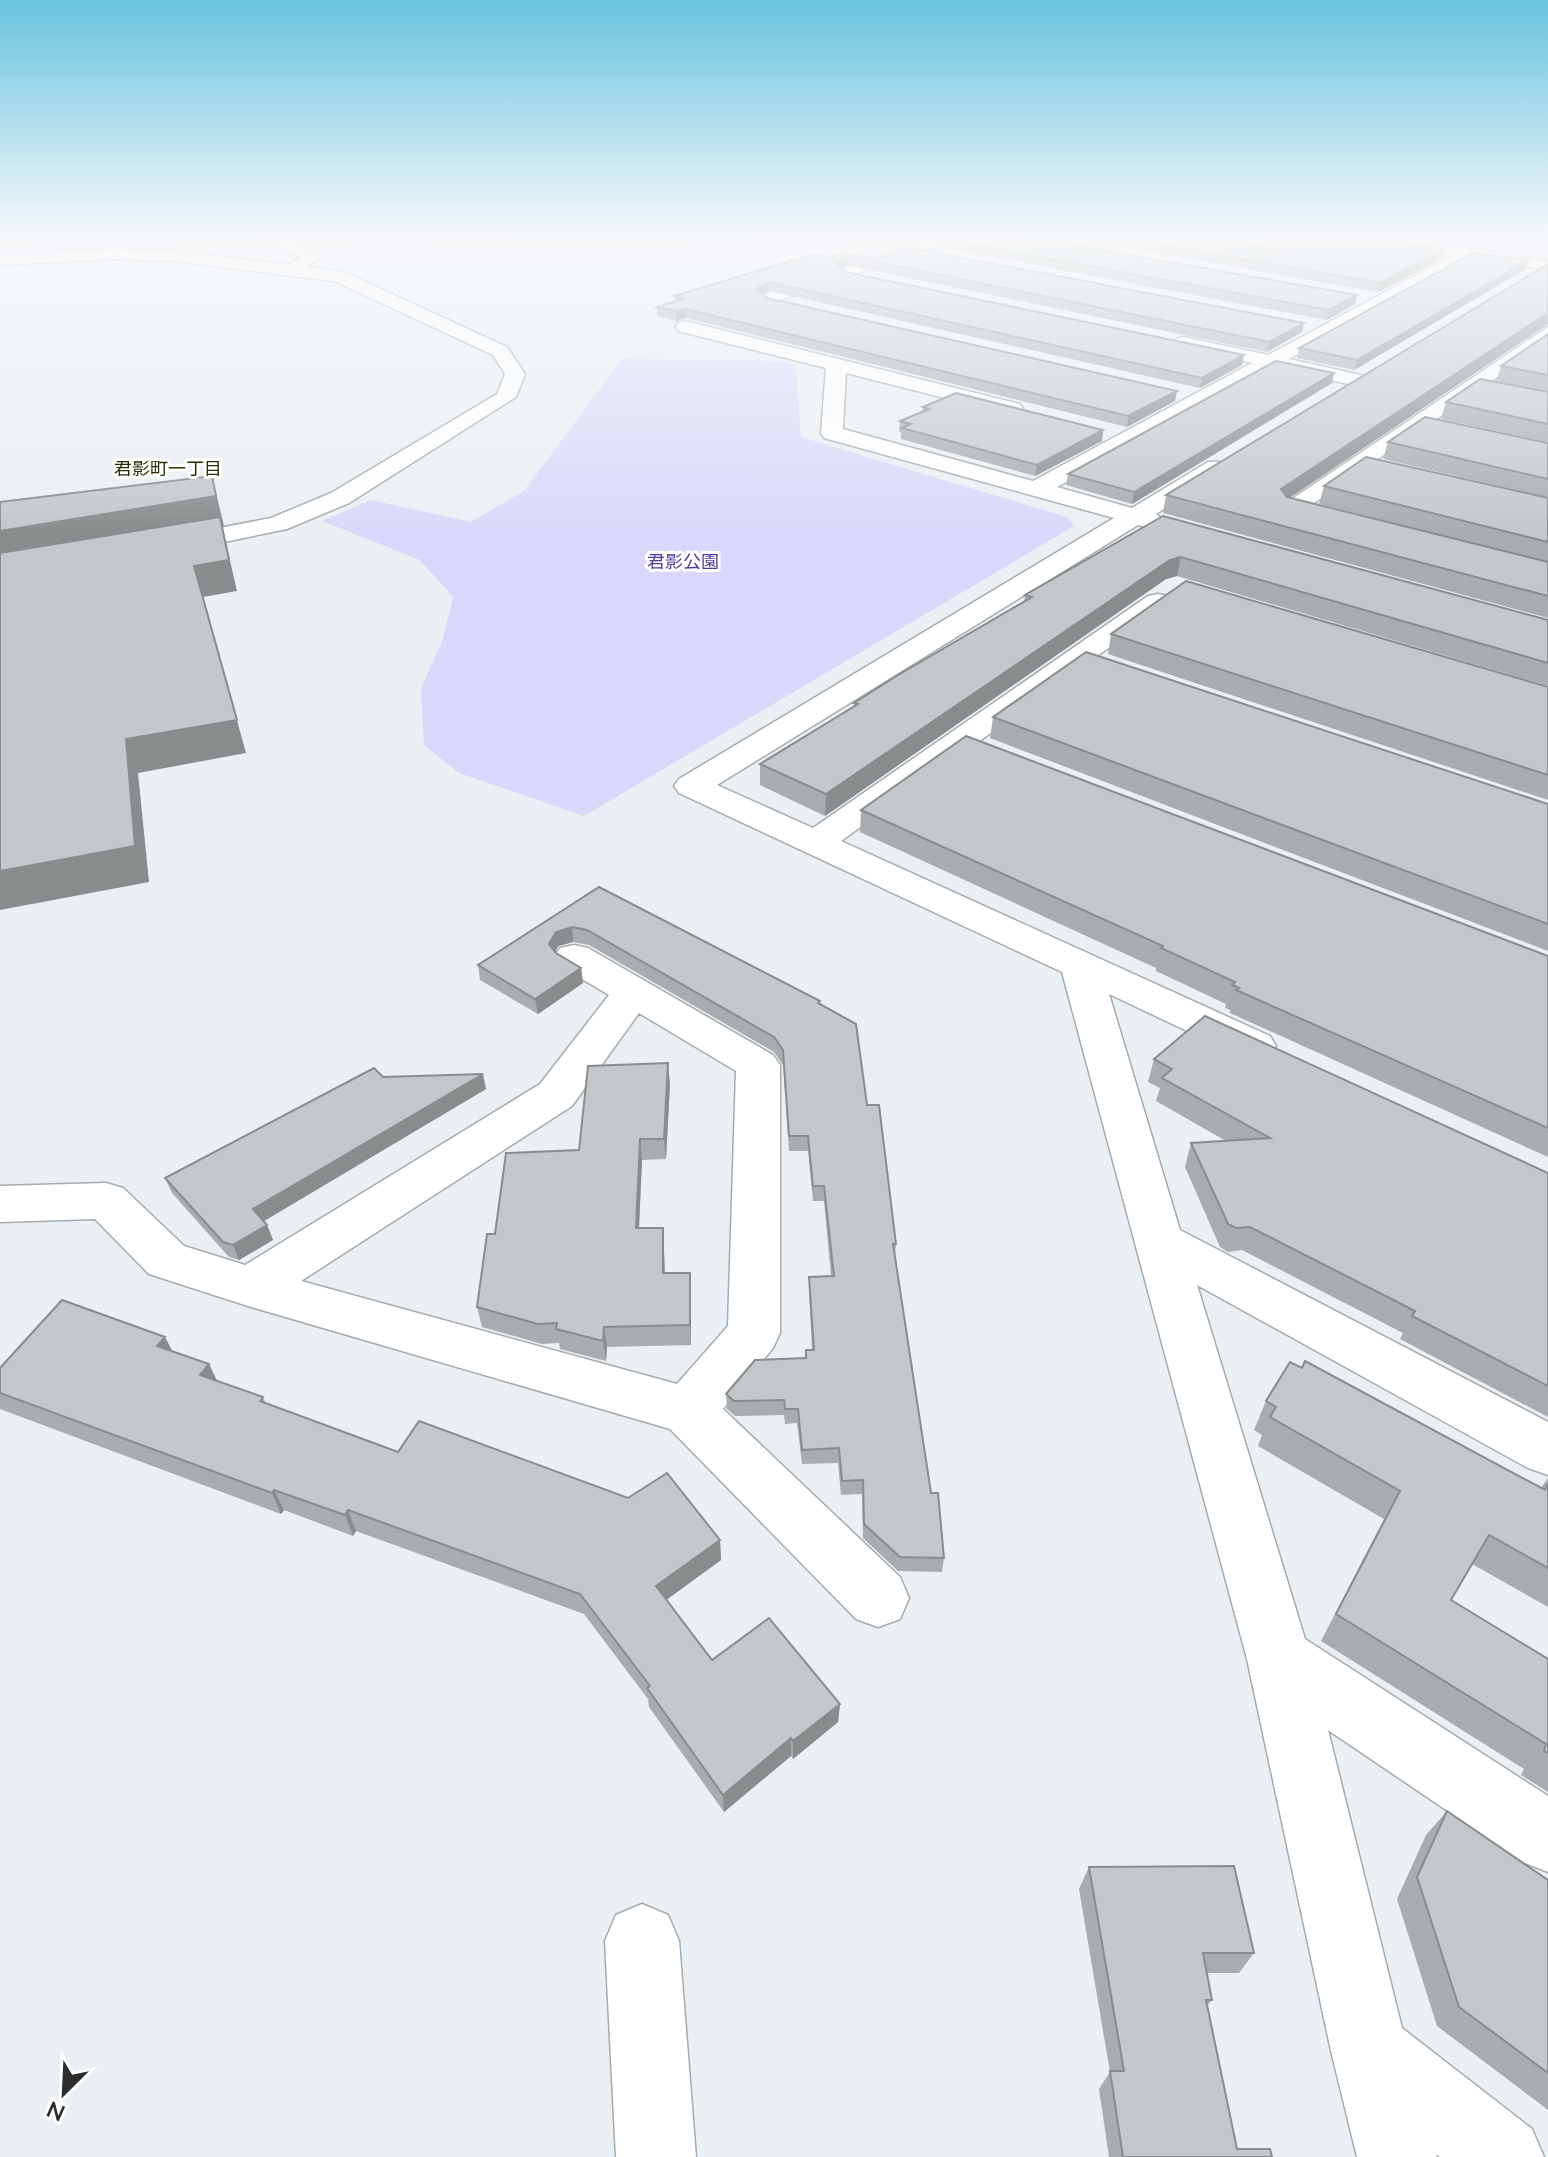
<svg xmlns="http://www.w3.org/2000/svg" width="1548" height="2157" viewBox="0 0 1548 2157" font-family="Lato,'Noto Sans JP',sans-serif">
	<rect width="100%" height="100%" fill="#eaeff3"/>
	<g fill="#d9d8fa">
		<polygon points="105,233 197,233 162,245 3,252"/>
		<polygon points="360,233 390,233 445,252 391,262 365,261 368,259 365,253 355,250 368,246 349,237"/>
		<polygon points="656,233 865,233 825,250 728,253"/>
		<polygon points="1397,236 1547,239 1548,248 1526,261 1391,240"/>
		<polygon points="622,359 780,361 796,366 801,437 1067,517 1074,526 584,816 459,773 424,745 421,688 443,639 453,597 420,560 322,521 371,500 471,522 524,491"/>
	</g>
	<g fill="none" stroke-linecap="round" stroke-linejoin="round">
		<polygon fill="#46dacf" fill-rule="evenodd" points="651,233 665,233 649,236"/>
		<defs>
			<g id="minor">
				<polygon points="289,233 316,233 294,243 320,257 307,267 344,272 507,347 525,374 516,397 349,503 287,529 166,554 157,552 153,546 157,540 271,518 331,493 497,394 505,374 493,355 334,281 175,261 114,259 0,265 0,255 114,249 175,251 288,265 300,258 277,245 282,235"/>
				<polygon points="951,233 974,233 719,321 707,321 704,317 707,313"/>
				<polygon points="1227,233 1369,233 1546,261 1548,270 1471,259 1289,359 1365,376 1368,380 1365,384 1358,386 1273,368 1057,487 1132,508 1208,462 1224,462 1228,467 1156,514 1165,521 1161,526 1152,529 1138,525 717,785 813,828 1148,596 1158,594 1168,596 1172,602 841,841 1270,1036 1276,1046 1270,1056 1255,1060 1240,1056 1109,994 1180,1230 1548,1422 1548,1475 1528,1468 1197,1285 1305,1639 1548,1796 1548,1872 1523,1862 1328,1730 1402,2028 1532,2129 1544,2157 1440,2157 1436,2154 1437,2157 1357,2157 1331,2051 1247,1659 1062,972 679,793 674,786 679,779 1114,518 824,438 821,433 826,368 678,331 676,327 678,323 685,321 1020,404 1023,409 1020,414 1012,415 846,373 843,429 1033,481 1252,363 1177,347 1174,343 1177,339 1184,337 1268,355 1452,256 1359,241 1235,241 1218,247 1210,242"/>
				<polygon points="1548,327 1548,342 1301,512 1283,512 1280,507"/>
				<path d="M574 945 588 948 773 1055 780 1065V1333L773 1348 723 1409 900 1577 909 1598 900 1619 878 1627 856 1619 670 1429 251 1307 149 1274 95 1219 0 1222V1186L106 1183 123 1188 184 1246 245 1265 540 1084 609 995 560 966 554 957 560 948ZM639 1013 736 1071 728 1326 677 1384 301 1281 572 1106Z"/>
				<polygon points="642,1904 668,1915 679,1941 696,2157 616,2157 605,1941 616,1915"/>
			</g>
		</defs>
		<use href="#minor" stroke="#a6abaf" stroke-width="3"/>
		<use href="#minor" fill="#fff" fill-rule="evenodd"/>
	</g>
	<g fill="#a7acae">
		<polygon points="1045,233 1173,233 1283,251 1443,258 1378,292"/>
		<polygon points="941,239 1357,295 1355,304 1327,320 940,247"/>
		<polygon points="843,253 876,259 1302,332 1267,352 847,265 841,268 846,272 1242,365 1200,388 769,291 763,294 767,298 1175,401 1127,427 686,318 676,321 657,316 657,307 674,301 674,296"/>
		<polygon points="1548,264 1548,324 1290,498 1548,562 1548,618 1163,513 1166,495"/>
		<polygon points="1526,269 1354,370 1297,358 1299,348"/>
		<polygon points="1548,334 1548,442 1441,419 1446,402 1540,390 1496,381 1501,366"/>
		<polygon points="1332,383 1132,504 1066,485 1068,474"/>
		<polygon points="923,407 1103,430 1102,441 1035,476 901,439 901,432 899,432 900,421 923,411"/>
		<polygon points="1388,442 1548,443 1548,562 1319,504 1324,486 1520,491 1383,459"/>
		<polygon points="1163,516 1548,620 1548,686 1177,576 1166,579 825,816 760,785 760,764 854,706 854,703 1024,602 1025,595"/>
		<polygon points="1111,634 1548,687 1548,800 1108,654"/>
		<polygon points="993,717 1548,804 1548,951 990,738"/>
		<polygon points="861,810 1548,956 1548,1157 1230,1013 1230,1010 1225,1008 1226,1004 1156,971 1156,968 860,832"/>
		<polygon points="599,887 820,1004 867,1105 896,1244 895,1255 931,1493 944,1558 942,1572 898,1571 863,1538 862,1494 841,1495 838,1463 802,1464 797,1423 785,1424 784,1415 735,1416 727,1409 726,1394 806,1358 812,1350 809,1292 809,1277 831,1276 824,1201 813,1201 808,1151 789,1151 783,1065 774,1052 589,945 573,942 558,946 555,952 581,968 583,983 538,1014 480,980 478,965"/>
		<polygon points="1154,1059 1548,1173 1548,1417 1400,1339 1403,1333 1242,1250 1228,1252 1220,1247 1185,1167 1191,1143 1226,1141 1156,1101 1160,1088 1148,1082"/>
		<polygon points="383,1077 486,1089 264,1221 267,1225 273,1240 239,1260 229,1257 172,1193 165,1178"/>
		<polygon points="670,1084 666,1159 642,1160 639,1228 663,1228 665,1273 691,1293 691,1345 607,1347 606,1361 560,1349 559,1343 542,1344 482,1327 477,1307 495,1234 579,1150"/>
		<polygon points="172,1351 209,1364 217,1381 263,1397 266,1404 398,1452 720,1540 721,1560 666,1600 712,1660 840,1704 838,1722 793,1759 791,1756 724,1812 649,1707 648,1699 584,1614 356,1531 353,1536 284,1510 281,1514 0,1409 0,1368"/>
		<polygon points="1266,1401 1541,1488 1548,1478 1548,1607 1472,1564 1451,1600 1548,1659 1548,1792 1521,1775 1524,1769 1321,1641 1384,1519 1258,1446 1262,1435 1254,1430"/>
		<polygon points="1447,1811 1548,1880 1548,2110 1437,2026 1397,1899 1426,1835"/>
		<polygon points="1089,1867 1254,1953 1239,1973 1207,1973 1212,2000 1207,2006 1237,2149 1272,2157 1109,2157 1099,2089 1110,2072 1079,1889"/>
	</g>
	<g fill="#888c8d">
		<polygon points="1445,249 1443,258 1378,292 1380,283"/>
		<polygon points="847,256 847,265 835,272 835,263"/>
		<polygon points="1529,260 1526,269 1354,370 1357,360"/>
		<polygon points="769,282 769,291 756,298 756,289"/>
		<polygon points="1357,295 1355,304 1327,320 1329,310"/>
		<polygon points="685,309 686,318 676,321 676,311"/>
		<polygon points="1548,313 1548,324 1277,506 1281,489"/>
		<polygon points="1304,323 1302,332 1267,352 1269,342"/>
		<polygon points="1244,355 1242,365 1200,388 1202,378"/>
		<polygon points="1334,373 1332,383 1132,504 1134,492"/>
		<polygon points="1177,391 1175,401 1127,427 1128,416"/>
		<polygon points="1103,430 1102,441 1035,476 1037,465"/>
		<polygon points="212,476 219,505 224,526 222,526 237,591 203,597 246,753 138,773 149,882 0,910 0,531"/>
		<polygon points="1181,557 1177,576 1166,579 825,816 826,794 1170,560"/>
		<polygon points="572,927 573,942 558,946 552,959 549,944 556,932"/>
		<polygon points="581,968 583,983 538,1014 535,999"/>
		<polygon points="668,1063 670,1084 666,1159 664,1139"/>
		<polygon points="483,1074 486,1089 259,1224 253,1209"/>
		<polygon points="640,1139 642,1160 638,1248 636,1228"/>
		<polygon points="267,1225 273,1240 239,1260 233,1245"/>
		<polygon points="663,1228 664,1248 665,1294 663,1273"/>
		<polygon points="690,1273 691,1293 691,1345 690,1325"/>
		<polygon points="604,1327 607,1347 606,1361 603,1341"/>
		<polygon points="165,1337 176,1358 157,1346"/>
		<polygon points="209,1364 219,1385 200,1375"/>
		<polygon points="274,1490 284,1510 281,1514 272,1493"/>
		<polygon points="348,1510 356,1531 353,1536 345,1515"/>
		<polygon points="720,1540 721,1560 658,1606 656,1586"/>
		<polygon points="840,1704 838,1722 793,1759 793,1741"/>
		<polygon points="791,1738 791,1756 724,1812 723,1795"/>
	</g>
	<g fill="#c2c8ca" stroke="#888c8d" stroke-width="2">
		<polygon points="959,233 1004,233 1357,295 1329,310 941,239"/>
		<polygon points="1093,233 1173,233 1283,251 1325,236 1355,236 1445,249 1380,283"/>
		<polygon points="911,248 1304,323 1269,342 847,256 835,263 846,272 1244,355 1202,378 769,282 756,289 767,298 1177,391 1128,416 685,309 676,311 657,307 683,299 674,296 814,254 830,257 843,253 876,259"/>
		<polygon points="1473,253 1529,260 1357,360 1299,348"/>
		<polygon points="1548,264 1548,313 1281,489 1287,497 1548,562 1548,596 1166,495"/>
		<polygon points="1548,334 1548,375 1501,366"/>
		<polygon points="1276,361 1334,373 1134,492 1068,474"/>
		<polygon points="1480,379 1548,392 1548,424 1446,402"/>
		<polygon points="956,393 1103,430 1037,465 902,428 911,424 900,421 929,409 923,407"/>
		<polygon points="1425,417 1548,443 1548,479 1388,442"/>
		<polygon points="1366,457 1548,498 1548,542 1324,486"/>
		<polygon points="212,476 216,496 0,531 0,502"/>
		<polygon points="1163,516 1548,620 1548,663 1181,557 1170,560 826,794 760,764 858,704 854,703 898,675 1032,597 1025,595"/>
		<polygon points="220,517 229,560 194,566 237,720 126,739 135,846 0,871 0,553"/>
		<polygon points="1186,581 1548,687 1548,775 1111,634"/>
		<polygon points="1086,652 1548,804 1548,924 993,717"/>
		<polygon points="966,736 1548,956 1548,1128 1236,990 1239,988 1232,985 1235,982 1161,948 1163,946 861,810"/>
		<polygon points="599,887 820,1001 818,1003 856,1024 867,1105 879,1105 896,1244 893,1244 931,1493 938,1493 944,1558 900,1557 864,1524 863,1480 842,1481 839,1448 802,1450 798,1409 785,1409 784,1400 734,1401 726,1394 755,1360 806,1358 806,1350 814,1350 809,1277 834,1276 824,1186 813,1186 808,1136 789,1136 783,1050 774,1037 587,930 572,927 556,932 549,944 556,953 581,968 535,999 478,965"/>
		<polygon points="1205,1016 1548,1173 1548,1386 1412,1316 1415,1311 1250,1227 1236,1228 1228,1224 1191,1143 1270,1138 1162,1078 1172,1069 1154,1059"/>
		<polygon points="668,1063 664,1139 640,1139 636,1228 663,1228 663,1273 690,1273 690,1325 604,1327 603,1341 556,1329 557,1323 538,1324 477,1307 487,1234 495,1234 506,1153 579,1150 588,1066"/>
		<polygon points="374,1068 383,1077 483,1074 253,1209 267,1225 233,1245 223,1242 165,1178"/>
		<polygon points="62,1300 165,1337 157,1346 209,1364 200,1375 263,1397 260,1401 398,1452 419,1421 628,1498 667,1473 720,1540 656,1586 712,1660 769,1618 840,1704 793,1741 791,1738 723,1795 647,1688 650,1686 580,1594 348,1510 345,1515 274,1490 272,1493 0,1393 0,1368"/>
		<polygon points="1305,1361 1545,1490 1548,1484 1548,1568 1489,1535 1451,1600 1548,1659 1548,1753 1544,1751 1546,1744 1336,1614 1400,1491 1270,1417 1276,1407 1266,1401 1290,1362 1302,1368"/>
		<polygon points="1447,1811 1548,1880 1548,2073 1459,2007 1417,1877"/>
		<polygon points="1234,1866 1254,1953 1203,1953 1212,2000 1206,2000 1237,2149 1270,2149 1272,2157 1123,2157 1110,2071 1124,2071 1089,1867"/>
	</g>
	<linearGradient id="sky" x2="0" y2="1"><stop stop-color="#67c3de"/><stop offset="0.44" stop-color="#f6f8fa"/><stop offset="1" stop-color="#f6f8fa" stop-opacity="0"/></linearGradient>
	<rect width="1548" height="535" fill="url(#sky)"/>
	<g text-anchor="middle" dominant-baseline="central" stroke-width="6" stroke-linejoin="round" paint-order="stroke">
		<g font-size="18" fill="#2b2e04" stroke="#fff">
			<text x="168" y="468">君影町一丁目</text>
		</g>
		<g font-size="18" fill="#4e3c9f" stroke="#fff">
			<text x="683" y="561">君影公園</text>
		</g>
	</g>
	<g transform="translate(64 2093) rotate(204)" stroke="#ffffff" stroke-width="6" paint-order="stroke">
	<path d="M0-6L14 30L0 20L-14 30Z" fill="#2b2d2e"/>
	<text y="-12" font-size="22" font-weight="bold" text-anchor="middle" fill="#2b2d2e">N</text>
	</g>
</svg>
